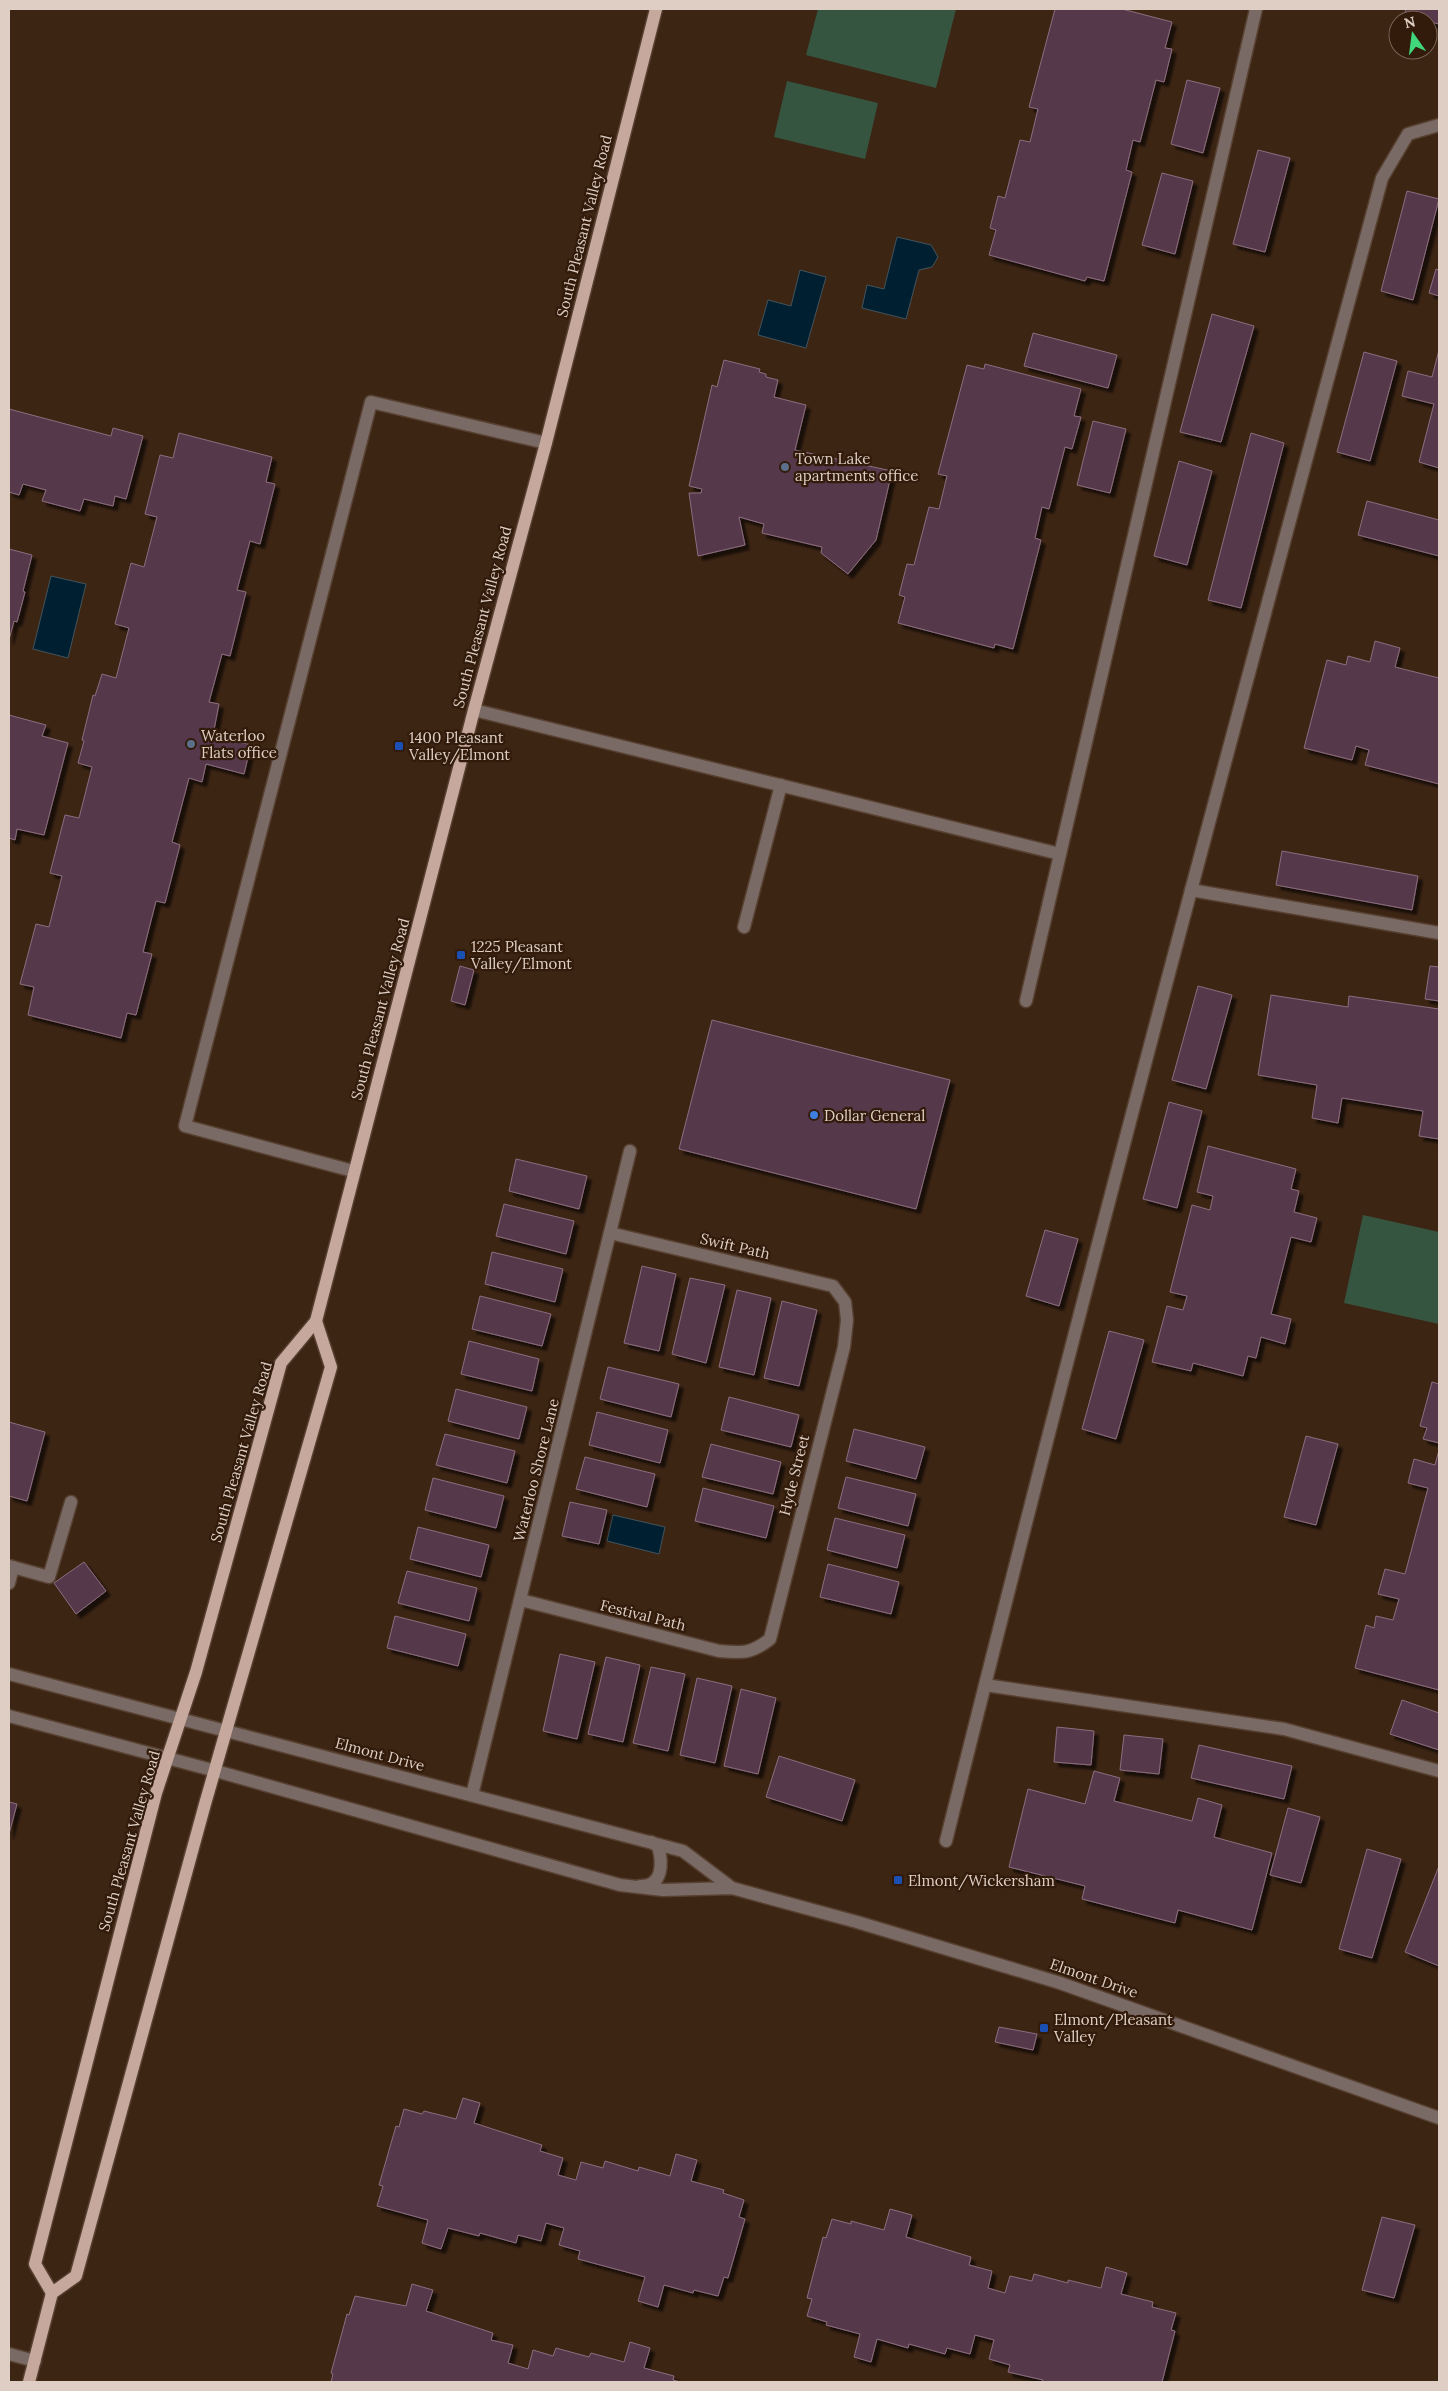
<svg xmlns="http://www.w3.org/2000/svg" width="1448" height="2391" viewBox="0 0 1448 2391" font-family="Lora,serif">
	<defs>
		<filter id="shadow"><feDropShadow dx="4.5" dy="4.5" stdDeviation="1" flood-color="#0009"/></filter>
	</defs>
	<rect width="100%" height="100%" fill="#3d2514"/>
	<g fill="#365541">
		<polygon points="818,9 956,9 936,88 806,55"/>
		<polygon points="787,81 878,103 865,159 774,137"/>
		<polygon points="1363,1215 1439,1232 1439,1324 1344,1303"/>
	</g>
	<g fill="#001f30" stroke="#43545c">
		<polygon points="897,237 931,245 938,257 932,267 919,270 906,319 862,308 867,285 884,289"/>
		<polygon points="800,270 826,277 806,348 758,335 768,300 791,306"/>
		<polygon points="51,576 86,584 68,658 33,649"/>
		<polygon points="613,1515 665,1527 659,1554 607,1541"/>
	</g>
	<g fill="#56394b" stroke="#8b6d7f" filter="url(#shadow)">
		<polygon points="1055,9 1122,9 1172,22 1165,48 1172,49 1164,82 1156,80 1140,142 1133,140 1126,170 1132,172 1104,281 1087,277 1085,281 989,255 996,230 990,228 998,196 1005,198 1020,140 1030,142 1038,109 1029,107"/>
		<polygon points="1406,9 1439,9 1439,24 1404,16"/>
		<polygon points="1187,80 1220,88 1203,153 1171,144"/>
		<polygon points="1258,150 1290,158 1265,252 1233,244"/>
		<polygon points="1162,173 1193,181 1175,254 1142,245"/>
		<polygon points="1407,191 1439,199 1413,300 1381,291"/>
		<polygon points="1436,269 1439,270 1439,296 1429,293"/>
		<polygon points="1212,314 1254,326 1221,442 1180,432"/>
		<polygon points="1033,333 1117,355 1108,388 1024,366"/>
		<polygon points="1439,350 1439,468 1419,462 1434,404 1402,396 1408,371 1432,377"/>
		<polygon points="1364,352 1397,361 1370,461 1337,452"/>
		<polygon points="724,360 760,369 759,372 766,374 766,377 778,380 774,397 806,405 795,450 892,471 876,540 848,574 821,553 822,547 762,533 764,524 739,517 745,545 698,556 689,493 701,493 702,489 689,486 712,385 717,387"/>
		<polygon points="985,364 1081,389 1074,416 1081,417 1072,449 1065,447 1049,509 1042,507 1035,538 1041,540 1013,649 995,644 994,648 898,623 905,597 899,595 907,564 914,565 929,507 939,509 947,476 938,474 967,365 984,369"/>
		<polygon points="9,409 111,436 113,428 143,436 126,499 115,496 113,506 84,499 80,511 42,501 46,490 23,484 19,495 9,492"/>
		<polygon points="1093,421 1126,429 1110,493 1077,485"/>
		<polygon points="179,433 272,457 266,482 275,484 260,544 250,541 237,590 246,592 230,656 222,654 209,702 219,704 213,735 251,745 244,774 206,764 202,782 189,778 172,842 180,845 165,903 156,901 143,952 152,954 136,1015 127,1013 121,1038 28,1015 34,987 20,984 36,924 49,927 62,876 50,873 65,815 79,818 92,767 78,763 84,741 82,740 93,695 95,696 102,674 116,678 129,628 115,624 131,563 144,567 157,517 145,514 160,455 173,458"/>
		<polygon points="1251,433 1284,443 1241,608 1208,600"/>
		<polygon points="1179,461 1212,471 1187,565 1154,556"/>
		<polygon points="1367,501 1439,520 1439,556 1358,535"/>
		<polygon points="9,549 32,555 23,591 25,592 17,622 14,621 9,640"/>
		<polygon points="1375,641 1400,648 1395,667 1439,678 1439,784 1365,765 1369,750 1356,746 1352,760 1304,748 1327,660 1346,665 1348,656 1370,662"/>
		<polygon points="9,715 46,725 42,736 68,743 44,835 17,829 15,840 9,838"/>
		<polygon points="1282,851 1418,876 1412,910 1276,885"/>
		<polygon points="460,966 474,970 465,1005 451,1001"/>
		<polygon points="1430,966 1439,967 1439,1001 1425,999"/>
		<polygon points="1198,986 1232,995 1206,1089 1172,1080"/>
		<polygon points="1271,995 1348,1007 1349,996 1439,1009 1439,1139 1419,1136 1423,1111 1342,1098 1338,1123 1312,1118 1317,1085 1258,1075"/>
		<polygon points="712,1020 950,1080 916,1209 679,1149"/>
		<polygon points="1169,1102 1202,1111 1177,1208 1143,1199"/>
		<polygon points="1208,1146 1296,1169 1291,1189 1299,1191 1294,1212 1317,1218 1311,1242 1291,1237 1271,1314 1291,1319 1285,1344 1261,1337 1256,1358 1248,1356 1243,1376 1193,1363 1191,1371 1152,1362 1167,1306 1183,1310 1187,1296 1170,1292 1192,1205 1210,1210 1213,1196 1197,1192"/>
		<polygon points="516,1159 587,1176 579,1209 509,1191"/>
		<polygon points="504,1204 574,1221 566,1254 496,1236"/>
		<polygon points="1045,1230 1078,1239 1059,1306 1026,1296"/>
		<polygon points="492,1252 563,1269 555,1302 485,1284"/>
		<polygon points="642,1266 676,1274 659,1351 624,1343"/>
		<polygon points="690,1278 725,1285 706,1363 672,1354"/>
		<polygon points="737,1290 771,1298 754,1375 719,1367"/>
		<polygon points="480,1296 551,1314 542,1346 472,1329"/>
		<polygon points="782,1301 817,1310 799,1386 764,1378"/>
		<polygon points="1109,1331 1144,1340 1116,1439 1082,1429"/>
		<polygon points="469,1341 539,1359 532,1391 461,1374"/>
		<polygon points="608,1367 679,1384 671,1417 600,1399"/>
		<polygon points="1432,1382 1439,1384 1439,1443 1423,1439 1427,1428 1420,1426"/>
		<polygon points="456,1389 527,1407 519,1439 448,1421"/>
		<polygon points="729,1397 799,1415 791,1447 721,1430"/>
		<polygon points="597,1412 668,1430 660,1463 589,1445"/>
		<polygon points="9,1422 45,1432 27,1501 9,1496"/>
		<polygon points="854,1429 925,1447 916,1479 846,1461"/>
		<polygon points="445,1434 515,1451 507,1483 436,1465"/>
		<polygon points="1306,1436 1338,1444 1316,1525 1284,1517"/>
		<polygon points="711,1444 781,1462 773,1494 702,1477"/>
		<polygon points="1439,1450 1439,1690 1355,1668 1366,1625 1374,1628 1376,1616 1393,1620 1399,1599 1378,1594 1385,1569 1405,1574 1428,1488 1408,1483 1414,1459 1435,1465"/>
		<polygon points="585,1457 655,1474 647,1507 576,1489"/>
		<polygon points="846,1477 916,1494 908,1526 838,1508"/>
		<polygon points="433,1478 504,1496 496,1528 425,1510"/>
		<polygon points="703,1488 774,1506 766,1538 695,1521"/>
		<polygon points="570,1502 607,1510 599,1544 562,1536"/>
		<polygon points="835,1518 905,1535 897,1568 827,1550"/>
		<polygon points="418,1527 489,1545 481,1577 410,1559"/>
		<polygon points="84,1562 106,1591 76,1614 54,1583"/>
		<polygon points="828,1564 899,1582 891,1614 820,1597"/>
		<polygon points="407,1571 477,1588 469,1621 398,1603"/>
		<polygon points="395,1616 466,1634 458,1666 387,1648"/>
		<polygon points="560,1654 595,1662 577,1739 543,1731"/>
		<polygon points="606,1657 640,1665 623,1742 588,1734"/>
		<polygon points="651,1667 685,1674 668,1751 633,1743"/>
		<polygon points="697,1678 732,1686 715,1763 680,1755"/>
		<polygon points="741,1689 776,1698 758,1774 724,1766"/>
		<polygon points="1402,1700 1439,1713 1439,1750 1390,1734"/>
		<polygon points="1057,1727 1094,1731 1091,1765 1054,1762"/>
		<polygon points="1124,1735 1163,1739 1159,1774 1120,1770"/>
		<polygon points="1199,1745 1292,1766 1284,1799 1191,1778"/>
		<polygon points="779,1756 855,1780 842,1821 766,1797"/>
		<polygon points="1094,1771 1120,1778 1114,1801 1192,1821 1198,1798 1222,1805 1214,1837 1272,1853 1252,1930 1178,1910 1175,1923 1082,1899 1085,1886 1009,1867 1028,1789 1085,1804"/>
		<polygon points="9,1802 17,1804 9,1834"/>
		<polygon points="1288,1808 1320,1817 1301,1883 1270,1875"/>
		<polygon points="1367,1849 1401,1859 1372,1958 1339,1949"/>
		<polygon points="1439,1866 1439,1966 1405,1952"/>
		<polygon points="999,2027 1037,2034 1033,2050 995,2042"/>
		<polygon points="463,2098 480,2103 474,2123 542,2145 540,2151 563,2158 558,2175 576,2180 581,2162 603,2168 605,2161 638,2171 639,2167 670,2176 676,2154 697,2160 691,2181 724,2190 723,2193 744,2200 739,2217 745,2219 728,2278 724,2277 718,2296 694,2290 693,2293 664,2285 658,2307 638,2301 645,2277 578,2259 580,2251 559,2245 564,2228 546,2223 541,2241 518,2235 516,2243 480,2233 479,2236 448,2228 441,2249 422,2243 428,2220 377,2206 383,2186 379,2185 396,2126 399,2127 404,2109 422,2114 424,2111 456,2119"/>
		<polygon points="890,2209 912,2215 906,2237 971,2257 969,2265 992,2271 988,2288 1005,2293 1010,2276 1032,2281 1034,2274 1068,2283 1068,2280 1101,2288 1106,2267 1127,2273 1121,2294 1153,2302 1152,2307 1176,2313 1171,2330 1175,2331 1162,2382 1042,2382 1043,2380 1008,2372 1010,2365 989,2359 994,2340 975,2335 970,2354 947,2348 945,2354 909,2344 908,2348 877,2339 871,2362 854,2357 860,2334 826,2325 827,2322 807,2316 812,2299 807,2298 823,2237 826,2238 832,2219 851,2224 851,2221 884,2230"/>
		<polygon points="1382,2217 1415,2225 1394,2298 1362,2290"/>
		<polygon points="412,2284 433,2290 426,2311 493,2333 491,2340 513,2345 508,2363 528,2369 533,2350 553,2356 556,2348 589,2357 591,2353 624,2362 630,2342 650,2348 644,2368 674,2376 673,2380 680,2382 331,2382 333,2374 331,2373 347,2314 349,2315 355,2296 406,2306"/>
	</g>
	<g fill="none" stroke-linecap="round" stroke-linejoin="round">
		<defs>
			<g id="minor">
				<polyline points="474,710 1060,854"/>
				<polyline points="1191,890 1439,933"/>
				<polyline points="744,927 781,785"/>
				<polyline points="1026,1001 1256,9"/>
				<polyline points="353,1171 185,1126 371,402 546,443"/>
				<polyline points="9,1566 49,1577 71,1502"/>
				<polyline points="9,1583 13,1567"/>
				<path d="M521 1600 719 1651C742 1653 751 1654 770 1639L844 1347 847 1320 845 1302 833 1286 610 1233"/>
				<polyline points="9,1674 683,1851 732,1888"/>
				<polyline points="985,1685 1284,1729 1439,1771"/>
				<polyline points="9,1716 216,1771 620,1885 663,1890 732,1888 857,1922 1060,1983 1439,2118"/>
				<polyline points="472,1795 630,1151"/>
				<path d="M946 1841C1084 1284 1233 731 1382 178L1408 134 1439 125"/>
				<path d="M640 1886C663 1887 663 1863 658 1846L651 1842"/>
				<polyline points="9,2354 35,2361"/>
			</g>
			<g id="major">
				<polyline points="52,2293 35,2264 156,1793 196,1672 281,1363 316,1321 474,710 546,443 656,9"/>
				<polyline points="29,2382 52,2293 76,2276 205,1804 331,1367 316,1321"/>
			</g>
		</defs>
		<use href="#minor" stroke="#574030" stroke-width="15"/>
		<use href="#major" stroke="#574030" stroke-width="15"/>
		<use href="#minor" stroke="#796a65" stroke-width="12"/>
		<use href="#major" stroke="#c6a89d" stroke-width="12"/>
	</g>
	<g fill="#5c6f8a" stroke="#321b0a" stroke-width="2">
		<circle cx="785" cy="467" r="5"/>
		<circle cx="191" cy="744" r="5"/>
	</g>
	<g fill="#1a4fb4" stroke="#321b0a" stroke-width="2">
		<rect x="394" y="741" width="10" height="10" rx="2.5"/>
		<rect x="456" y="950" width="10" height="10" rx="2.5"/>
		<rect x="893" y="1875" width="10" height="10" rx="2.5"/>
		<rect x="1039" y="2023" width="10" height="10" rx="2.5"/>
	</g>
	<circle fill="#3f7fe0" stroke="#321b0a" stroke-width="2" cx="814" cy="1115" r="5"/>
	<g text-anchor="middle" dominant-baseline="central" stroke-width="4.5" stroke-linejoin="round" paint-order="stroke">
		<g font-size="15" fill="#decec4" stroke="#321b0a">
			<text transform="translate(584 226) rotate(-76)">South Pleasant Valley Road</text>
			<text transform="translate(482 617) rotate(-75)">South Pleasant Valley Road</text>
			<text transform="translate(380 1009) rotate(-75)">South Pleasant Valley Road</text>
			<text transform="translate(735 1246) rotate(13)">Swift Path</text>
			<text transform="translate(241 1452) rotate(-74)">South Pleasant Valley Road</text>
			<text transform="translate(536 1470) rotate(-76)">Waterloo Shore Lane</text>
			<text transform="translate(794 1475) rotate(-76)">Hyde Street</text>
			<text transform="translate(643 1615) rotate(14)">Festival Path</text>
			<text transform="translate(380 1754) rotate(15)">Elmont Drive</text>
			<text transform="translate(129 1841) rotate(-74)">South Pleasant Valley Road</text>
			<text transform="translate(1094 1978) rotate(19)">Elmont Drive</text>
		</g>
		<g font-size="15" fill="#decec4" stroke="#321b0a" text-anchor="start">
			<text x="795" y="458">Town Lake<tspan x="795" dy="17">apartments office</tspan></text>
			<text x="201" y="735">Waterloo<tspan x="201" dy="17">Flats office</tspan></text>
			<text x="409" y="737">1400 Pleasant<tspan x="409" dy="17">Valley/Elmont</tspan></text>
			<text x="471" y="946">1225 Pleasant<tspan x="471" dy="17">Valley/Elmont</tspan></text>
			<text x="824" y="1115">Dollar General</text>
			<text x="908" y="1880">Elmont/Wickersham</text>
			<text x="1054" y="2019">Elmont/Pleasant<tspan x="1054" dy="17">Valley</tspan></text>
		</g>
	</g>
	<rect width="1448" height="2391" fill="none" stroke="#decec4" stroke-width="20"/>
	<g transform="translate(1413 35) rotate(346)"><circle r="24" fill="#321b0a" stroke="#776354"/>
	<path d="M0-4L9 19L0 12L-9 19Z" fill="#40d77c"/>
	<text y="-8" font-size="14" font-weight="bold" text-anchor="middle" fill="#decec4">N</text>
	</g>
</svg>
